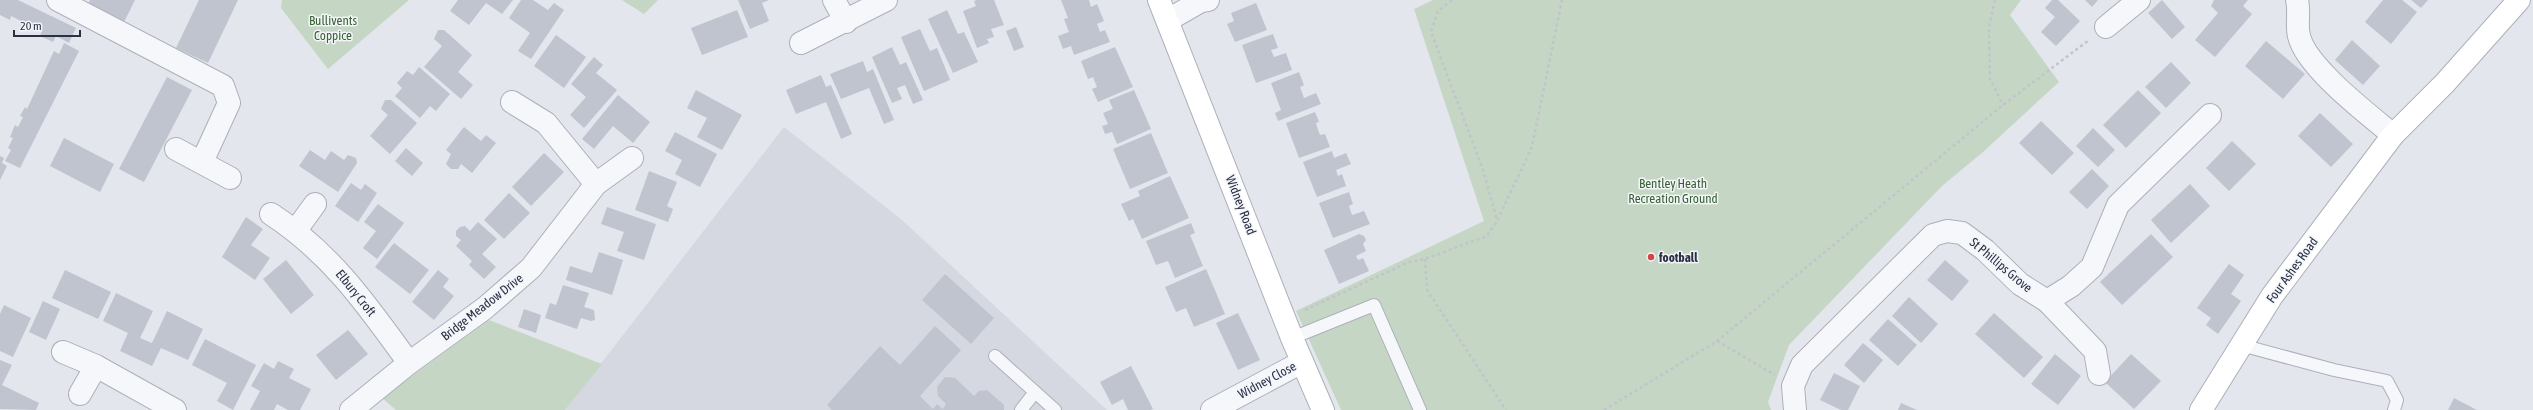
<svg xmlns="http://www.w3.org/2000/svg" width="2533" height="410" viewBox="0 0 2533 410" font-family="'Asap Condensed',sans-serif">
	<rect width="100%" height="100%" fill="#e3e6ec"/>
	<polygon fill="#d5d8e1" points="784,127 902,220 1107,410 565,410"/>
	<g fill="#c6d6c4">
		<polygon points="282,0 409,0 328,69 281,8"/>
		<polygon points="622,0 658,0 644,14"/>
		<polygon points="1433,0 2021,0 2010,15 2059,82 1983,152 1942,186 1789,345 1768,402 1771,410 1341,410 1296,311 1484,221 1414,9"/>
		<polygon points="489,320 602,364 565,410 396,410 382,398"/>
	</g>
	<g fill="#c0c4cf">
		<polygon points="0,0 18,0 76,28 69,43 56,36 53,42 40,36 42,31 32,26 30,29 19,24 21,21 11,16 10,20 0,15"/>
		<polygon points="90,0 135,0 122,26 86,8"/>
		<polygon points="199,0 238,0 208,63 176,48"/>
		<polygon points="458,0 513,0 502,14 486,3 469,25 450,11"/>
		<polygon points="521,0 533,0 548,10 554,3 564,10 531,59 518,51 530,33 509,18"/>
		<polygon points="738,0 769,0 762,3 769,21 750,29"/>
		<polygon points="977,0 994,0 1004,25 991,29 994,37 987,39 989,43 977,48 963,11 976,6 974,1"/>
		<polygon points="1061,0 1089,0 1091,7 1097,4 1104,21 1097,24 1100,32 1105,30 1110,42 1074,55 1071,46 1063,49 1058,36 1069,32 1064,19 1068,18"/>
		<polygon points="2052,0 2058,0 2080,21 2056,46 2041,32 2055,17 2045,8"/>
		<polygon points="2085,0 2098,0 2092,7"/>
		<polygon points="2162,0 2185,27 2172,39 2148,13"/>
		<polygon points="2214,0 2248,0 2243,6 2252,14 2215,57 2195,40 2218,13 2211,6"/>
		<polygon points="2383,0 2402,0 2417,12 2391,44 2365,22"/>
		<polygon points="2411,0 2428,0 2421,8"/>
		<polygon points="1256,3 1267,30 1235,42 1227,24 1234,21 1231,13"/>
		<polygon points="737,10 748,37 702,55 691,28"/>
		<polygon points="947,10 958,34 964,32 978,62 953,73 928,19"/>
		<polygon points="1016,27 1024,47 1014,51 1006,31"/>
		<polygon points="920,29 930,51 937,48 950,80 924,91 901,37"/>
		<polygon points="438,30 444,30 472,55 458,72 473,85 461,99 424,67 442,46 434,39"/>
		<polygon points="1273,34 1278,48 1271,50 1274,57 1286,53 1292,70 1256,83 1242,45"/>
		<polygon points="556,35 586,57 564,88 534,66"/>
		<polygon points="2352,40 2380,66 2363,85 2335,60"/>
		<polygon points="2266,41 2305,74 2283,99 2245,66"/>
		<polygon points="64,43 79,51 20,168 5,161 11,150 8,148 13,138 10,137 15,125 18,127 23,117 20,116 25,107 27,109 54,51 59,54"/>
		<polygon points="892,47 900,65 906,62 923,100 913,104 905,85 897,88 902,99 892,103 872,57"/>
		<polygon points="1115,47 1133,87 1098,102 1092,89 1097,87 1093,77 1088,79 1081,61"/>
		<polygon points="594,57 603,65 596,73 617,90 584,128 570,115 586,97 571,84"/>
		<polygon points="863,61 867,72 873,69 894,120 884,124 869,88 841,99 830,74"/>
		<polygon points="2171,62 2191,83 2166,108 2145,87"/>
		<polygon points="419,67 450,94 436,111 430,106 420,118 395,96 402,88 397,83 407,71 413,75"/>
		<polygon points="1299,72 1304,85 1300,87 1304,98 1316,93 1321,104 1278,121 1275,113 1281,110 1271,83"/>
		<polygon points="821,75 826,87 831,85 852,134 841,139 826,102 796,114 786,90"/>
		<polygon points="167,77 192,90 144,182 119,169"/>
		<polygon points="696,90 742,115 722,150 697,137 707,118 687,108"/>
		<polygon points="1134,90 1151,129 1117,144 1112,132 1105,134 1102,126 1108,124 1103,113 1113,109 1109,100"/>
		<polygon points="2138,90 2161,113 2126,148 2103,125"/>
		<polygon points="618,95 650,122 633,143 613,126 594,149 582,139"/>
		<polygon points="385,100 391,100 417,123 390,154 370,136 388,115 381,109"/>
		<polygon points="1315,112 1319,122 1316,123 1318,130 1320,135 1325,134 1330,147 1299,158 1286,123"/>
		<polygon points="2320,113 2353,144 2331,167 2298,136"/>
		<polygon points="2041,121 2074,153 2052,175 2019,143"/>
		<polygon points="464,127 481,141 486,135 496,143 472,173 461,164 458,169 451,169 446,164 451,154 446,150"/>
		<polygon points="2093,128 2115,150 2098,167 2076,146"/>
		<polygon points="675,132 717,154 700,187 675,174 682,160 665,151"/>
		<polygon points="1151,133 1168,173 1130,189 1113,149"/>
		<polygon points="64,138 114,164 100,192 50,166"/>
		<polygon points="2232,141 2256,164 2229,191 2206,168"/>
		<polygon points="406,148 423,163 412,176 395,161"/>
		<polygon points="310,150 325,160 331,151 344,160 348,155 356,158 357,163 338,192 299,166"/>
		<polygon points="1332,151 1334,158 1346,153 1351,164 1336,170 1338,176 1342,174 1346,186 1317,197 1303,162"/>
		<polygon points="544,153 564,172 531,206 512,187"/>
		<polygon points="0,156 4,158 2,163 7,166 0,180"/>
		<polygon points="2092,169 2109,186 2087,209 2069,192"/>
		<polygon points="649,171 677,182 667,206 673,209 668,222 635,210"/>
		<polygon points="1170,176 1189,218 1142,239 1133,219 1129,221 1121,204 1140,196 1138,191"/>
		<polygon points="351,183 361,190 365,184 377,193 358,222 335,206"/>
		<polygon points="2190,184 2210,206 2171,243 2151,220"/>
		<polygon points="1349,192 1353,204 1349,206 1352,215 1364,211 1370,224 1333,238 1319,203"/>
		<polygon points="509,193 530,213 504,239 484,220"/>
		<polygon points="378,204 404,223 377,259 363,248 376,231 364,222"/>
		<polygon points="607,207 656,224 644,260 617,251 624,232 601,224"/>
		<polygon points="246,217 263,229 251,245 270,258 255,280 222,257"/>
		<polygon points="478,222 497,239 482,254 496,267 484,279 469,265 472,261 456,246 461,240 456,236 456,231 460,227 465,226 470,231"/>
		<polygon points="1191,223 1195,233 1190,235 1203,266 1175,278 1168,261 1156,265 1146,241"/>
		<polygon points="1359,234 1364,236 1366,240 1363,244 1366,251 1356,256 1358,260 1363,258 1369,271 1339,284 1324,250"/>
		<polygon points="2151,234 2173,257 2122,305 2100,282"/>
		<polygon points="394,243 429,270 410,294 375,267"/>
		<polygon points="599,252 623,260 612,295 566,280 570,266 592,273"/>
		<polygon points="286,260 314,295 291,314 263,279"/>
		<polygon points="1945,260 1969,281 1952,301 1927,280"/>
		<polygon points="2229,264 2244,275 2231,294 2241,301 2218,334 2206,325 2211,318 2197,308"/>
		<polygon points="1206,269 1225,314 1194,327 1186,308 1176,312 1165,287"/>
		<polygon points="65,270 111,292 98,319 52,298"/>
		<polygon points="438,270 449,279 443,287 454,296 434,320 412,302"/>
		<polygon points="945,274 994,318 971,344 922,300"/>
		<polygon points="563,285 589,293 584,307 594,310 595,320 591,321 581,318 577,329 545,318 550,303 556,305"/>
		<polygon points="116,293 153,311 140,338 152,343 167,311 203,329 188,360 161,348 152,366 120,351 128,333 103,321"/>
		<polygon points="1909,297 1938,324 1921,343 1892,316"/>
		<polygon points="43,301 60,309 46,340 29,332"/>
		<polygon points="4,305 31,318 13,357 0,351 0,314"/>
		<polygon points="524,309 541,315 536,333 518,327"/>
		<polygon points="1238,313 1260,360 1238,370 1216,323"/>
		<polygon points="1994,313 2043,357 2024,378 1975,334"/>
		<polygon points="1888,319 1917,345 1898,366 1869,340"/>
		<polygon points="935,326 961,350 920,396 933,409 937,404 943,409 946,404 938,396 937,387 945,377 955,378 974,396 979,391 987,390 1004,405 1004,410 832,410 827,405 880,346 900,365"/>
		<polygon points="348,330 368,354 336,380 316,355"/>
		<polygon points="205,339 256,365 233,410 217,401 227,383 192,365"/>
		<polygon points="1863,343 1883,360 1864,383 1844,365"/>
		<polygon points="2055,354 2081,376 2058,405 2031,384"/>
		<polygon points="2131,354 2161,381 2134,409 2105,382"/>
		<polygon points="0,360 12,365 2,385 39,403 36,410 0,409"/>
		<polygon points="278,361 294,369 289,378 311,389 300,410 288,410 277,404 274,410 250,410 260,391 251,386 264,363 274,369"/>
		<polygon points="1131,366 1153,409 1150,410 1128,410 1123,399 1112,405 1100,382"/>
		<polygon points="1834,373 1860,386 1848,410 1841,410 1820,400"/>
		<polygon points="2454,398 2477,410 2448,410"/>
		<polygon points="1901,403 1917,410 1898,410"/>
	</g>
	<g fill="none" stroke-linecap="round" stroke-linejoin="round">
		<defs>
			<g id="lane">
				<polyline points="1292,338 1374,305 1420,410"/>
				<polyline points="2241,345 2334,370 2387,381 2397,400 2394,410"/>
				<polyline points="995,356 1055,410"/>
				<polyline points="1021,410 1035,392"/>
			</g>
			<g id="street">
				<polyline points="58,0 223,86 229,103 202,162"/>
				<polyline points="834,0 846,22"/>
				<path d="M2297 0C2300 12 2296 25 2299 36 2306 67 2368 114 2393 135"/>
				<polyline points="1168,20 1201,1 1208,0"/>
				<polyline points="2106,27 2139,0"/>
				<polyline points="801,43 886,0"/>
				<polyline points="512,102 546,123 596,184"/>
				<polyline points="176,149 230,178"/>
				<path d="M271 214C332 254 367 305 409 363"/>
				<polyline points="296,230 315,204"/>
				<polyline points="2047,301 2095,351 2099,374"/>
				<polyline points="63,352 96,366 175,410"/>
				<polyline points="80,394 96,366"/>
				<polyline points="351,410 409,363 485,308 531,268 596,184 632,158"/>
				<polyline points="1212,410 1302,362"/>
				<polyline points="1795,410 1793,386 1802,365 1933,235 1947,231 1962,233 1985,250 2020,284 2047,301 2071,286 2092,267 2118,205 2210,115"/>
			</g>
			<g id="secondary">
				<polyline points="1159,0 1292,338 1323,410"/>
				<polyline points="2201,410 2272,296 2393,135 2445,83 2519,0"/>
			</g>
		</defs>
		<use href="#lane" stroke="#acb0ba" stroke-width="14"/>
		<use href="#street" stroke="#acb0ba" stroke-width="24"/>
		<use href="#secondary" stroke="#acb0ba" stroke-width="24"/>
		<g stroke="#c1c4cb" stroke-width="2.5" stroke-dasharray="3 3" stroke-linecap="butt">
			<polyline points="1452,0 1438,11 1431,32 1483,170 1497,220"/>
			<polyline points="1995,0 1989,27 1990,79 2003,105"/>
			<polyline points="1425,259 1427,290 1506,410"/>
			<path d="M1305 310 1409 262C1436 258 1460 244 1486 237L1497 221 1532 147 1562 0"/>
			<polyline points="1717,341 1775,375"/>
			<polyline points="1604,410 1717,341 2003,105 2089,40"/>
		</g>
		<use href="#lane" stroke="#f6f7fa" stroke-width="12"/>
		<use href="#street" stroke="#f6f7fa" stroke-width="22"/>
		<use href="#secondary" stroke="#fff" stroke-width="22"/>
	</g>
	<circle fill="#d54449" stroke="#f3f5f9" stroke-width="1.5" cx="1651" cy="257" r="4"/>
	<g text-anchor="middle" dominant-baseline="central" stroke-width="3" stroke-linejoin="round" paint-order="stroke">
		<g font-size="13" fill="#396236" stroke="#f3f5f9">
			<text x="333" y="20">Bullivents<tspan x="333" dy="15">Coppice</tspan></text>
			<text x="1673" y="183">Bentley Heath<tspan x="1673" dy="15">Recreation Ground</tspan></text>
		</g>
		<g font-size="13" fill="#2a3145" stroke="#f3f5f9">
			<text transform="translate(1241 205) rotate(69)">Widney Road</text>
			<text transform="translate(2001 265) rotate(40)">St Phillips Grove</text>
			<text transform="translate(2292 270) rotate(-54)">Four Ashes Road</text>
			<text transform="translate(356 293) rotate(51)">Elbury Croft</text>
			<text transform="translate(482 307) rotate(-38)">Bridge Meadow Drive</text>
			<text transform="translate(1267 380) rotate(-28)">Widney Close</text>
		</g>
		<g font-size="13" font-weight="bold" fill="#2a3145" stroke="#f3f5f9" text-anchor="start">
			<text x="1659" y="257">football</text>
		</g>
	</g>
	<path d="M14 30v6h66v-6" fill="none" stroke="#2a3145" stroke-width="2"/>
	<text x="20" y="30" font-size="12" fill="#2a3145" stroke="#f3f5f9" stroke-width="3" paint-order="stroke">20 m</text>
</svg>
